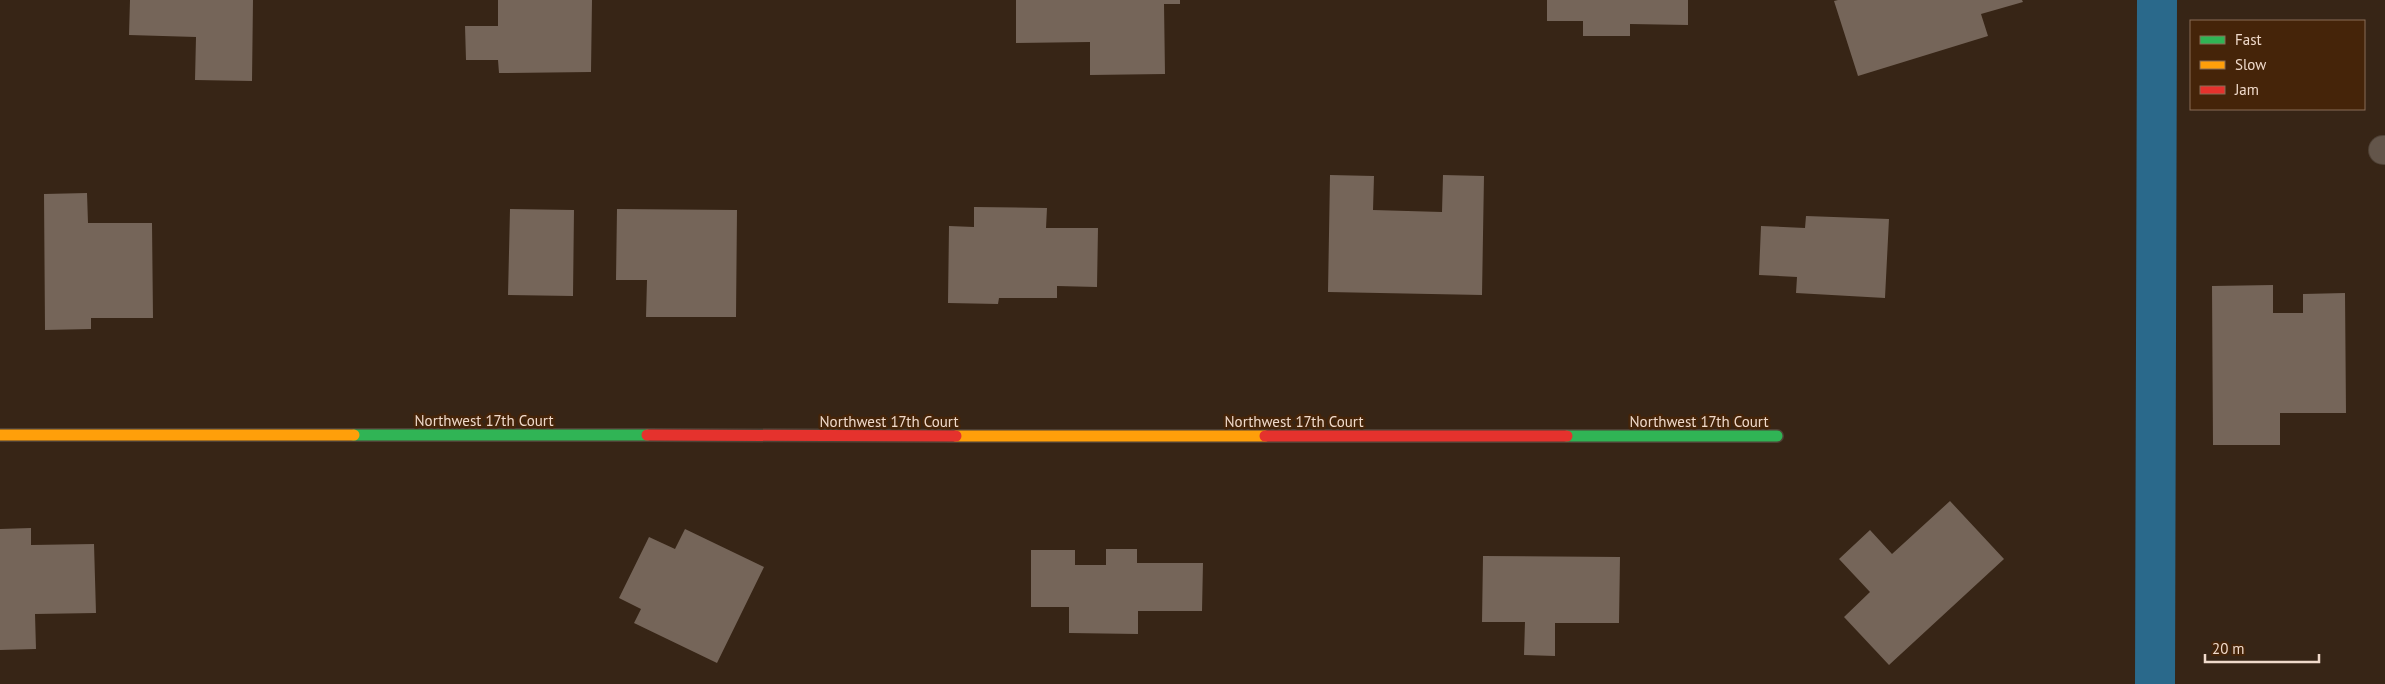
<svg xmlns="http://www.w3.org/2000/svg" width="2385" height="684" viewBox="0 0 2385 684" font-family="'PT Sans',sans-serif">
	<style>
		.lines { fill: none; stroke-linecap: round; stroke-linejoin: round }
		.canal { stroke: #2a698b; stroke-width: 40 }
		.building { fill: #756559 }
		.street-casing { stroke: #4f4135; stroke-width: 30 }
		.fast-casing { stroke: #4f4135; stroke-width: 14 }
		.slow-casing { stroke: #4f4135; stroke-width: 14 }
		.jam-casing { stroke: #4f4135; stroke-width: 14 }
		.street { stroke: #63554a; stroke-width: 28 }
		.fast { stroke: #30b455; stroke-width: 11 }
		.slow { stroke: #ff9f0a; stroke-width: 11 }
		.jam { stroke: #e5322d; stroke-width: 11 }
		.labels { text-anchor: middle; dominant-baseline: central; stroke-width: 5; stroke-linejoin: round; paint-order: stroke }
		.street-label { font-size: 15px; fill: #f0dacb; stroke: #452409 }
	</style>
	<rect width="100%" height="100%" fill="#372516"/>
	<g class="lines">
		<!-- canal -->
		<path class="canal" d="M2155,684L2157,0"/>
	</g>
	<!-- building -->
	<path class="building" d="M130,0H253L252,81L195,80L196,37L129,35Z
		M498,0H592L591,72L499,73L498,60H466L465,26H498Z
		M1016,0H1180V4H1164L1165,74L1090,75V42L1016,43Z
		M1547,0H1688V25L1630,24V36H1583V21H1547Z
		M1838,0H2022L2023,2L1981,14L1988,36L1858,76L1834,1Z
		M1330,175L1374,176L1373,210L1442,212L1443,175L1484,176L1482,295L1328,292Z
		M87,193L88,223H152L153,318H91V329L45,330L44,194Z
		M974,207L1047,208L1046,228H1098L1097,287L1057,286V298H999L998,304L948,303L949,226L974,227Z
		M510,209L574,210L573,296L508,295Z
		M617,209L737,210L736,317H646L647,280H616Z
		M1806,216L1889,219L1885,298L1796,293L1797,277L1759,275L1761,226L1805,228Z
		M2273,285V313H2303V294L2345,293L2346,413H2280V445H2213L2212,286Z
		M1950,501L2004,559L1889,665L1844,617L1870,592L1839,559L1870,530L1892,554Z
		M31,528V545L94,544L96,613L35,614L36,649L0,650V529Z
		M685,529L764,567L717,663L634,623L641,609L619,598L649,537L675,549Z
		M1106,549H1137V563H1203L1202,611H1138V634L1069,633V607H1031V550H1075V565H1106Z
		M1483,556L1620,557L1619,623H1555V656L1524,655L1525,622H1482Z"/>
	<g class="lines">
		<!-- street casing -->
		<g class="street-casing">
			<path id="street" d="M2383,150H2385"/>
		</g>
		<!-- fast casing -->
		<g class="fast-casing">
			<path id="fast" d="M354,435H647
				M1567,436H1777"/>
		</g>
		<!-- slow casing -->
		<g class="slow-casing">
			<path id="slow" d="M0,435H354
				M956,436H1265"/>
		</g>
		<!-- jam casing -->
		<g class="jam-casing">
			<path id="jam" d="M647,435L956,436
				M1265,436H1567"/>
		</g>
		<!-- street -->
		<use href="#street" class="street"/>
		<!-- fast -->
		<use href="#fast" class="fast"/>
		<!-- slow -->
		<use href="#slow" class="slow"/>
		<!-- jam -->
		<use href="#jam" class="jam"/>
	</g>
	<g class="labels">
		<!-- street labels -->
		<g class="street-label">
			<text x="484" y="420">Northwest 17th Court</text>
			<text x="889" y="421">Northwest 17th Court</text>
			<text x="1294" y="421">Northwest 17th Court</text>
			<text x="1699" y="421">Northwest 17th Court</text>
		</g>
	</g>
	<!-- legend -->
	<rect x="2190" y="20" width="175" height="90" fill="#452409" stroke="#896d57"/>
	<rect x="2200" y="36" width="25" height="8" fill="#30b455" stroke="#896d57"/>
	<text x="2235" y="45" font-size="15" fill="#f0dacb">Fast</text>
	<rect x="2200" y="61" width="25" height="8" fill="#ff9f0a" stroke="#896d57"/>
	<text x="2235" y="70" font-size="15" fill="#f0dacb">Slow</text>
	<rect x="2200" y="86" width="25" height="8" fill="#e5322d" stroke="#896d57"/>
	<text x="2235" y="95" font-size="15" fill="#f0dacb">Jam</text>
	<!-- scale -->
	<path d="M2205 654v8h114v-8" fill="none" stroke="#f0dacb" stroke-width="2.5"/>
	<text x="2212" y="654" font-size="15" fill="#f0dacb" stroke="#452409" stroke-width="4" paint-order="stroke">20 m</text>
</svg>
